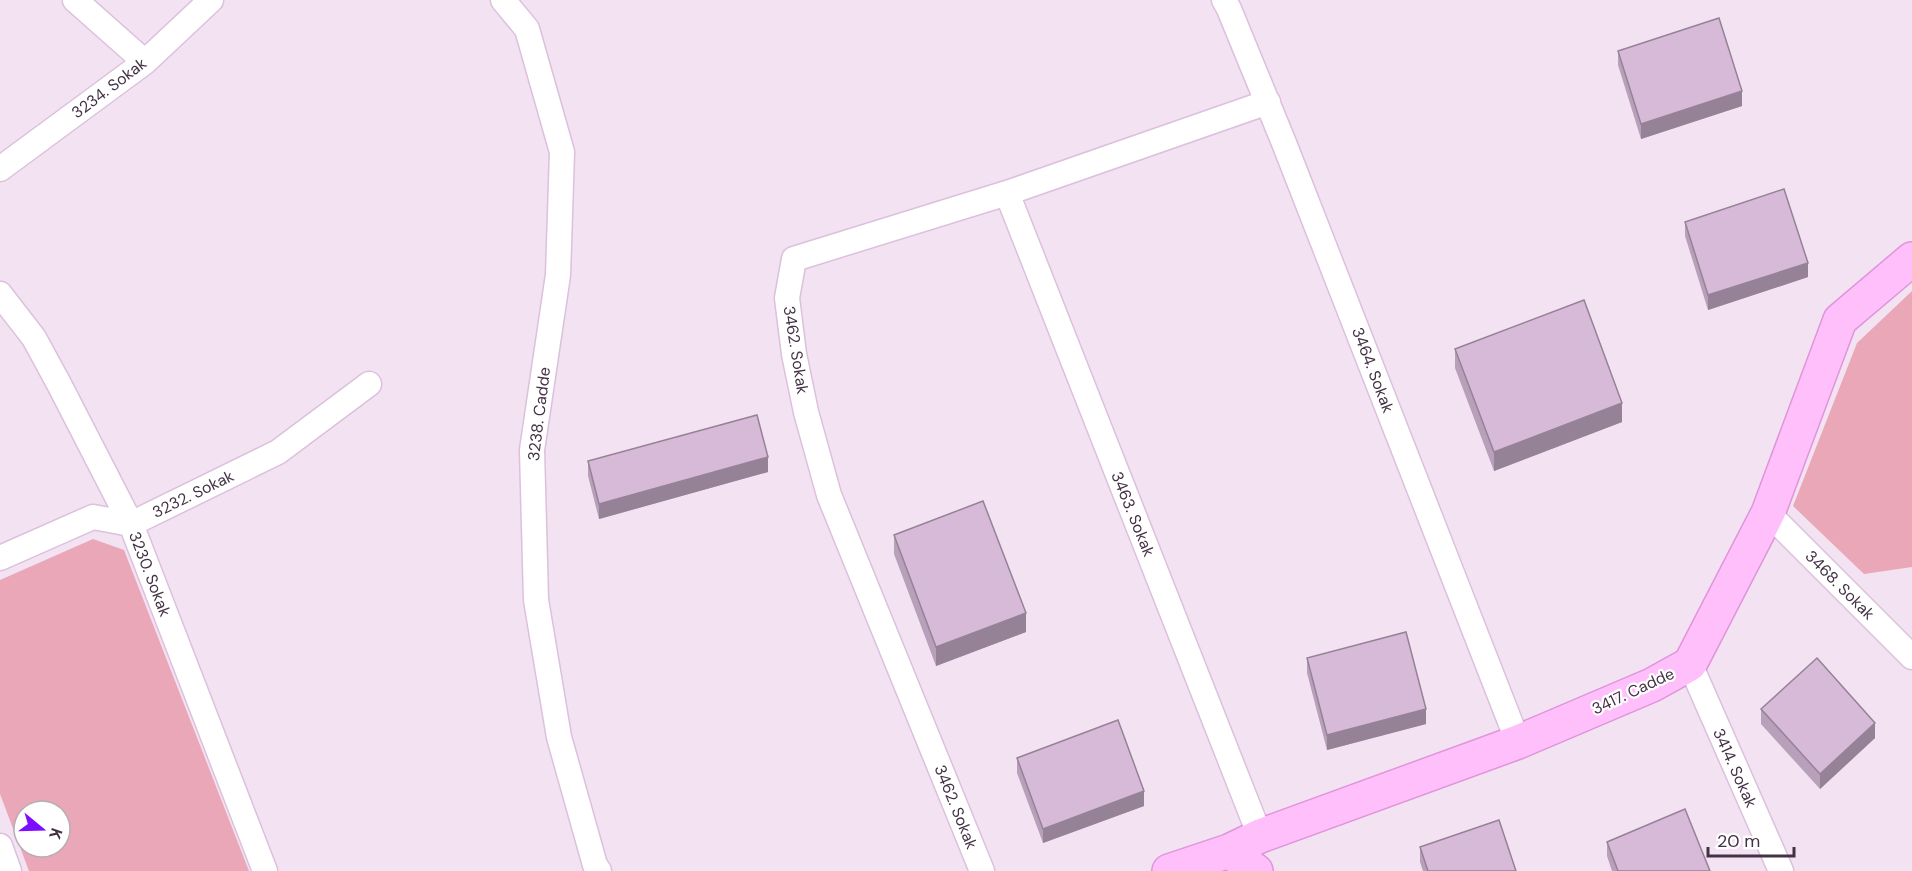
<svg xmlns="http://www.w3.org/2000/svg" width="1912" height="871" viewBox="0 0 1912 871" font-family="'DM Sans',sans-serif">
	<style>
		.green { fill: #eaa7b7; fill-rule: evenodd }
		.lines { fill: none; stroke-linecap: round; stroke-linejoin: round }
		.street-casing { stroke: #dcc1dc; stroke-width: 27 }
		.secondary-casing { stroke: #e094db; stroke-width: 36 }
		.street { stroke: #fff; stroke-width: 24 }
		.secondary { stroke: #ffbffa; stroke-width: 33 }
		.wall { fill: #b8a0ba }
		.shaded-wall { fill: #968297 }
		.building { fill: #d6bad8; stroke: #968297; stroke-width: 1.5 }
		.labels { text-anchor: middle; dominant-baseline: central; stroke-width: 4.5; stroke-linejoin: round; paint-order: stroke }
		.street-label { font-size: 16px; fill: #433244; stroke: #fff }
	</style>
	<rect width="100%" height="100%" fill="#f2e2f2"/>
	<!-- green -->
	<path class="green" d="M1912,291V567L1864,574L1793,506L1857,343Z
		M93,539L124,550L249,871H29L0,794V580ZM24,811H60V847H24Z"/>
	<g class="lines">
		<!-- street casing -->
		<g class="street-casing">
			<path id="street" d="M75,0L145,62
				M503,0L527,29L562,152L558,275L532,450L536,600L559,737L595,865L599,871
				M1224,0L1229,9L1284,143L1518,742
				M0,169L145,62L211,0
				M1007,193L1260,836
				M0,294L34,338L59,384L131,524L265,871
				M1768,513L1912,657
				M0,558L93,517L131,524L278,452L369,384
				M1690,664L1781,871
				M0,846L9,871
				M982,871L829,495L806,412L794,354L787,298L794,259L1007,193L1268,102"/>
		</g>
		<!-- secondary casing -->
		<g class="secondary-casing">
			<path id="secondary" d="M1229,851L1256,871
				M1169,871L1229,851L1260,836L1518,742L1652,685L1690,664L1768,513L1840,320L1912,259"/>
		</g>
		<!-- street -->
		<use href="#street" class="street"/>
		<!-- secondary -->
		<use href="#secondary" class="secondary"/>
	</g>
	<!-- wall -->
	<path class="wall" d="M1618,51L1742,106L1641,139L1618,65Z
		M1685,222L1808,277L1708,310L1685,236Z
		M1455,349L1622,422L1494,471L1455,368Z
		M588,461L768,472L599,519L588,476Z
		M894,535L1026,632L936,666L894,554Z
		M1307,658L1426,724L1327,750L1307,673Z
		M1761,709L1875,738L1820,789L1761,724Z
		M1017,758L1144,806L1043,843L1017,773Z
		M1607,842L1710,871H1612L1607,856Z
		M1420,847L1516,871H1423L1420,862Z"/>
	<!-- shaded-wall -->
	<path class="shaded-wall" d="M1742,91V106L1641,139V124Z
		M1808,263V277L1708,310V295Z
		M1622,403V422L1494,471V452Z
		M768,457V472L599,519V504Z
		M1026,613V632L936,666V647Z
		M1426,709V724L1327,750V735Z
		M1875,723V738L1820,789V774Z
		M1144,791V806L1043,843V829Z"/>
	<!-- building -->
	<path class="building" d="M1719,18L1742,91L1641,124L1618,51Z
		M1784,189L1808,263L1708,295L1685,222Z
		M1584,300L1622,403L1494,452L1455,349Z
		M757,415L768,457L599,504L588,461Z
		M983,501L1026,613L936,647L894,535Z
		M1406,632L1426,709L1327,735L1307,658Z
		M1817,658L1875,723L1820,774L1761,709Z
		M1118,720L1144,791L1043,829L1017,758Z
		M1685,809L1710,871H1618L1607,842Z
		M1499,820L1516,871H1428L1420,847Z"/>
	<g class="labels">
		<!-- street labels -->
		<g class="street-label">
			<text transform="translate(109 88) rotate(-37)">3234. Sokak</text>
			<text transform="translate(796 350) rotate(81)">3462. Sokak</text>
			<text transform="translate(1373 370) rotate(69)">3464. Sokak</text>
			<text transform="translate(539 414) rotate(-83)">3238. Cadde</text>
			<text transform="translate(193 494) rotate(-26)">3232. Sokak</text>
			<text transform="translate(1133 514) rotate(68)">3463. Sokak</text>
			<text transform="translate(150 574) rotate(69)">3230. Sokak</text>
			<text transform="translate(1840 585) rotate(45)">3468. Sokak</text>
			<text transform="translate(1633 691) rotate(-25)">3417. Cadde</text>
			<text transform="translate(1735 768) rotate(66)">3414. Sokak</text>
			<text transform="translate(956 807) rotate(68)">3462. Sokak</text>
		</g>
	</g>
	<!-- north arrow -->
	<g transform="translate(42 829) rotate(109)"><circle r="28" fill="#ffffff" stroke="#b4adb4" stroke-width="1.5"/>
	<path d="M0-4.5L10 22L0 15L-10 22Z" fill="#7e0cff"/>
	<text y="-9" font-size="16" font-weight="bold" text-anchor="middle" fill="#433244">K</text>
	</g>
	<!-- scale -->
	<path d="M1708 847v9h86v-9" fill="none" stroke="#433244" stroke-width="3"/>
	<text x="1717" y="847" font-size="18" fill="#433244" stroke="#ffffff" stroke-width="4.5" paint-order="stroke">20 m</text>
</svg>
